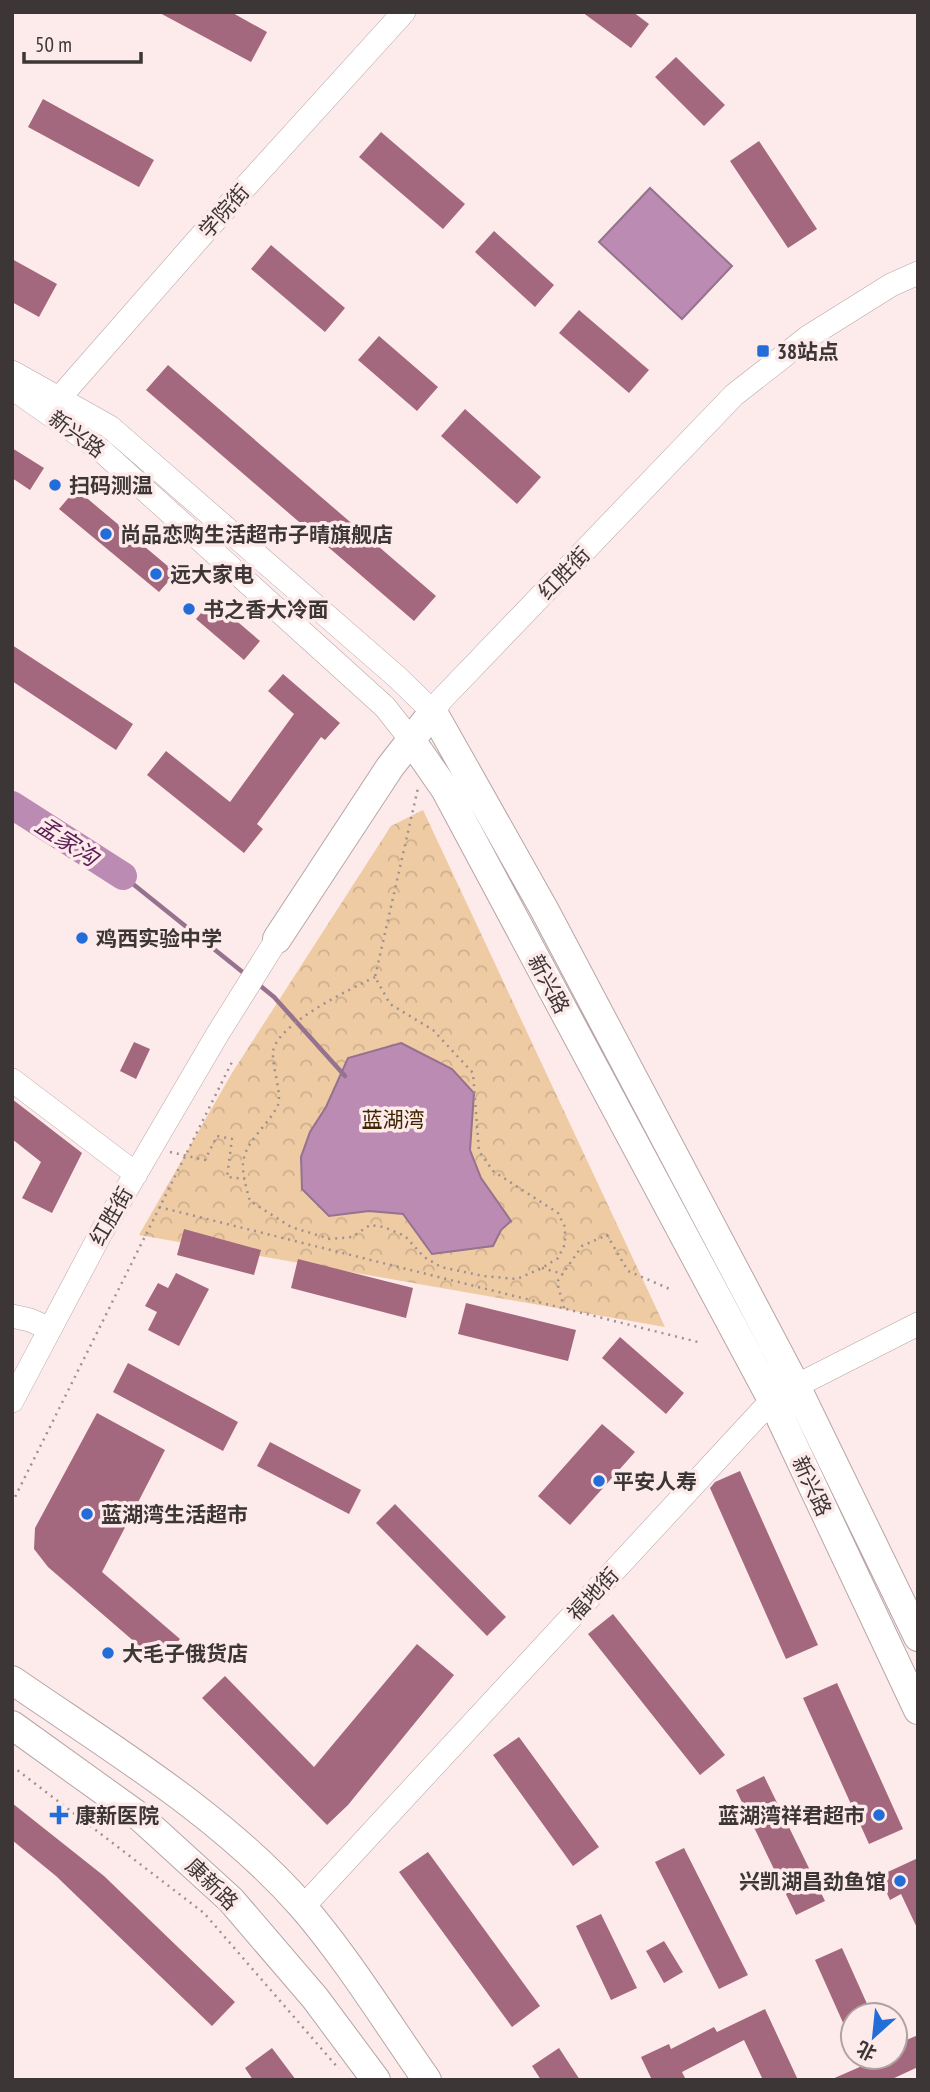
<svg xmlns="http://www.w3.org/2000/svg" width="930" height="2092" viewBox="0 0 930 2092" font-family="'PT Sans Narrow','Noto Sans SC',sans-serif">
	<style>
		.forest { fill: url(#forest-crowns) }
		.water { fill: #bb8bb4; stroke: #95728e; stroke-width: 2 }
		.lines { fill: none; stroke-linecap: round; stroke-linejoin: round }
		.stream { stroke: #95728e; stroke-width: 4.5 }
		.river { stroke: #bb8bb4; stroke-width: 28 }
		.building { fill: #a4687e }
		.minor-casing { stroke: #b8a6a6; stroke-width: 24 }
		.major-casing { stroke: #b8a6a6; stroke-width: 30 }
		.path { stroke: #9e9191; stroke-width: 2.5; stroke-dasharray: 2 5; stroke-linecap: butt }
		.minor { stroke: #fff; stroke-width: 23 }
		.major { stroke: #fff; stroke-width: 28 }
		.poi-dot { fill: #236dd8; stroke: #fdeaea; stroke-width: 2.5 }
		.labels { text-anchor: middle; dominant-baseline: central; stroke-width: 7; stroke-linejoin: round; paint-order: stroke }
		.street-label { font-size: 21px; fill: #3d3636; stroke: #fdeaea }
		.poi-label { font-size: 21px; font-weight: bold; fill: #3d3636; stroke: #fdeaea; text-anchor: start }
		.park-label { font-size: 21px; fill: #412500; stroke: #fdeaea }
		.water-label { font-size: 23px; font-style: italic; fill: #5b2055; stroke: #fdeaea }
	</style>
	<defs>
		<pattern id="forest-crowns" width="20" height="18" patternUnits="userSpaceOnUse" patternTransform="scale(1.75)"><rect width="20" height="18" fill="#efcba4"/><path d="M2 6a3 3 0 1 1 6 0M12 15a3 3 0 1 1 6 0" fill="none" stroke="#ceaf8e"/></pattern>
	</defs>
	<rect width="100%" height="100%" fill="#fdeaea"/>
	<!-- forest -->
	<path class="forest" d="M423,810L665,1327L139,1235L232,1073L391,826Z"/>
	<!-- water -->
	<path class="water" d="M650,188L732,266L682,319L599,242Z
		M401,1043L452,1069L474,1093L470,1150L481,1178L511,1221L501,1230L493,1246L432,1254L403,1214L369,1211L329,1216L302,1189L301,1157L310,1132L326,1107L348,1058Z"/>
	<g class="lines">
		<!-- stream -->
		<path class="stream" d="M123,876L245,974
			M258,984L274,997L345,1076"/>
		<!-- river -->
		<path class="river" d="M12,805L123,876"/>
	</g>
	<!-- building -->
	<path class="building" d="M158,12H231L267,32L251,62Z
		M582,12H633L649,24L631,48Z
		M676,57L725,105L704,126L655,77Z
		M43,99L154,160L139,187L28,127Z
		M381,132L465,204L443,229L359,157Z
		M759,141L817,229L788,248L730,161Z
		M494,231L554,285L535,307L475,252Z
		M271,245L345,308L325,332L251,269Z
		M12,259L57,284L39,317L12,302Z
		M579,310L649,370L629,393L559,333Z
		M379,336L438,387L417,411L358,360Z
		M168,365L436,596L414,621L146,390Z
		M465,409L541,477L517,504L441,436Z
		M12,448L44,468L30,490L12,478Z
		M76,489L176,573L159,592L59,509Z
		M212,600L260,641L244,660L196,619Z
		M12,645L133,724L116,750L12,681Z
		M283,674L340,723L325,740L321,737L257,824L263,829L244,853L147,775L166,751L230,802L294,714L268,691Z
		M134,1042L150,1049L136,1079L120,1071Z
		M12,1099L82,1153L52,1213L22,1198L41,1162L12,1139Z
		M184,1229L261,1250L254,1275L177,1255Z
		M298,1259L413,1288L406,1318L291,1288Z
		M176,1273L209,1289L179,1346L148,1330L157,1312L145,1306L158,1283L168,1288Z
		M466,1303L576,1330L568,1361L458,1334Z
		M620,1337L684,1393L666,1414L602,1358Z
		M128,1363L238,1422L223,1451L113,1392Z
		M97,1413L165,1450L102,1572L180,1639L159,1663L48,1567L34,1549L35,1528Z
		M602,1424L635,1452L570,1525L538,1496Z
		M270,1442L361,1490L349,1514L257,1466Z
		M740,1471L818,1645L786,1659L710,1488L715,1482Z
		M395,1504L506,1617L487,1636L376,1523Z
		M613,1614L725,1755L700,1775L588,1634Z
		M417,1644L454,1675L348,1805L327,1825L202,1698L225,1676L314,1767Z
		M837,1683L903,1829L869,1844L803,1698Z
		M519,1737L599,1847L573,1866L493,1755Z
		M764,1776L825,1901L796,1915L736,1790Z
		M12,1803L104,1876L235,2002L212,2026L56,1876L12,1840Z
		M684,1848L748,1975L719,1989L655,1862Z
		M428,1852L540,2006L512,2027L399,1872Z
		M918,1858V1930L901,1894L890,1900L879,1876Z
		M601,1914L637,1988L611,2000L576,1926Z
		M664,1941L683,1972L664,1983L646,1951Z
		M842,1948L872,2015H853V2045L815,1960Z
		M765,2009L798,2080H763L744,2040L682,2072L686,2080H652L641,2057L669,2044L671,2049L714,2027L717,2032Z
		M918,2035V2067L890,2080H830L862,2066L859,2057H895V2045Z
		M272,2048L296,2080H253L245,2068Z
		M559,2048L580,2080H541L532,2066Z"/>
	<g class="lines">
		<!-- minor casing -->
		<g class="minor-casing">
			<path id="minor" d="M12,372L110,427L397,677L433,712L441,700L734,395L808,337L891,285L918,273
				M12,388L102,451L385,707L411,740
				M47,412L209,227L404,12
				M12,1080L136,1174
				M12,1316L30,1320L50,1329
				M12,1401L101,1233L217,1035L277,939
				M303,1907L772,1400L796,1386L918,1324"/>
		</g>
		<!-- major casing -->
		<g class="major-casing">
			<path id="major" d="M411,740L445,789L772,1400L918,1710
				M277,939L390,767L433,712L544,909L796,1386L918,1637
				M12,1680C112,1749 221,1814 302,1906C347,1958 387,2023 427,2080
				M12,1725L140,1817L231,1900L315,1998L376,2080"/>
		</g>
		<!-- path -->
		<path class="path" d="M375,977C351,989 276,1024 273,1052C272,1067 282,1093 278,1105C268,1127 241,1143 243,1169C244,1180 247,1191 250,1201L291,1227L330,1239L352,1237L370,1225L384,1227L405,1236L424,1257L441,1267L483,1276L517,1279L542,1268L558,1258L565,1244V1227L558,1213L493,1171L479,1151L473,1073L433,1030L390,1004L375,977L418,788
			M170,1152L205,1160L217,1136L232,1139L227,1177L245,1179
			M159,1207L698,1342
			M542,1268L563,1274
			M564,1308L557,1282L582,1246L607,1235L628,1271L672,1290
			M12,1503L233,1060
			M12,1766L204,1913L339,2069"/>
		<!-- minor -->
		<use href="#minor" class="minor"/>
		<!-- major -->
		<use href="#major" class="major"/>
	</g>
	<!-- markers -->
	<g class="poi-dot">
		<rect x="756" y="344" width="14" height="14" rx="3.5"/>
		<circle cx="55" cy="485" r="7"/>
		<circle cx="106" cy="534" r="7"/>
		<circle cx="156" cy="574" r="7"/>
		<circle cx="189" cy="609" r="7"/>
		<circle cx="82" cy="938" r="7"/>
		<circle cx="599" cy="1481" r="7"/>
		<circle cx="87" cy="1514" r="7"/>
		<circle cx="108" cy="1653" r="7"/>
		<path d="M55.5 1804.5h7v7h7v7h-7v7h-7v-7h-7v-7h7z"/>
		<circle cx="879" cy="1815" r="7"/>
		<circle cx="900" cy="1881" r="7"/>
	</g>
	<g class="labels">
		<!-- street labels -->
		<g class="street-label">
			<text transform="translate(224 211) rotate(-48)">学院街</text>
			<text transform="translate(77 434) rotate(36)">新兴路</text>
			<text transform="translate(564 573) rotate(-46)">红胜街</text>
			<text transform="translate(549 984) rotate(62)">新兴路</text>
			<text transform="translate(111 1216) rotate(-60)">红胜街</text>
			<text transform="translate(812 1486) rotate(65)">新兴路</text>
			<text transform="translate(593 1594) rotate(-47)">福地街</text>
			<text transform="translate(212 1884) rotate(44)">康新路</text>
		</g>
		<!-- poi labels -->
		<g class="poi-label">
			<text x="777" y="351">38站点</text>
			<text x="69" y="485">扫码测温</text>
			<text x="120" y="534">尚品恋购生活超市子晴旗舰店</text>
			<text x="170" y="574">远大家电</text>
			<text x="203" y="609">书之香大冷面</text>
			<text x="96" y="938">鸡西实验中学</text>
			<text x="613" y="1481">平安人寿</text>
			<text x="101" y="1514">蓝湖湾生活超市</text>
			<text x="122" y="1653">大毛子俄货店</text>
			<text x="75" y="1815">康新医院</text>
			<text x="865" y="1815" text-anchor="end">蓝湖湾祥君超市</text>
			<text x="886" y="1881" text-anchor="end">兴凯湖昌劲鱼馆</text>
		</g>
		<!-- park labels -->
		<g class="park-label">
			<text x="393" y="1119">蓝湖湾</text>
		</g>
		<!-- water labels -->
		<g class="water-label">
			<text transform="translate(67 841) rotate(33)">孟家沟</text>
		</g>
	</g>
	<!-- border -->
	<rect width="930" height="2092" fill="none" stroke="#3d3636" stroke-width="28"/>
	<!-- north arrow -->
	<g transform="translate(874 2036) rotate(207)"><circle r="33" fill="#fdeaea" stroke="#b0a2a2" stroke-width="2"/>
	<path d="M0-5L12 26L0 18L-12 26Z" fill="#236dd8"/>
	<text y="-10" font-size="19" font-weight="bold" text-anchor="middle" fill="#3d3636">北</text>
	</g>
	<!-- scale -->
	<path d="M24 52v10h117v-10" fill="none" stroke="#3d3636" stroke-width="3.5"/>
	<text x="35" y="52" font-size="21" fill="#3d3636" stroke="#fdeaea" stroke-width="5" paint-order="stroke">50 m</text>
</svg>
